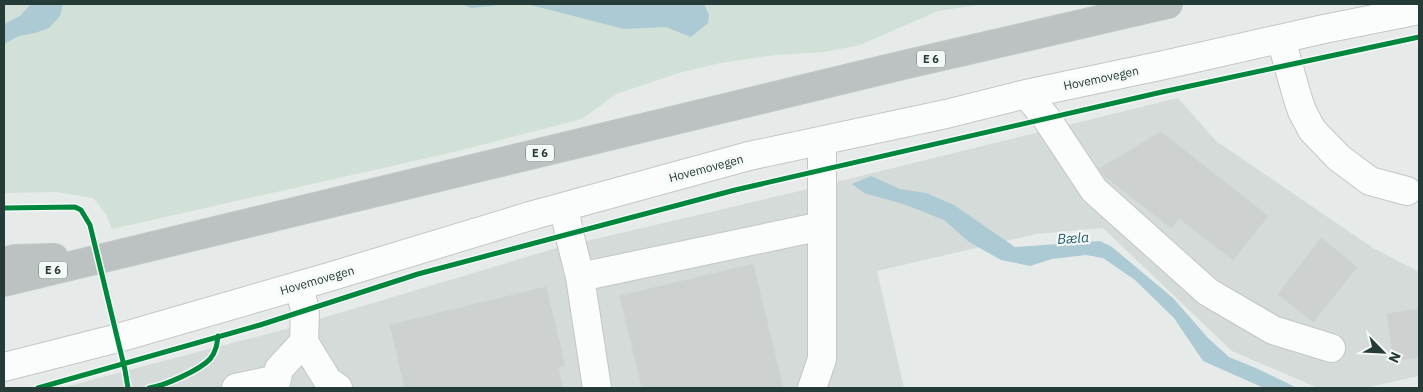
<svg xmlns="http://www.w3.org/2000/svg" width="1423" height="392" viewBox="0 0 1423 392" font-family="'IBM Plex Sans',sans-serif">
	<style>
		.built { fill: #d4dbd8 }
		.green { fill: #d1e1d7 }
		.water { fill: #accad3 }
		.building { fill: #cdd1d0; stroke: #cfd3d1 }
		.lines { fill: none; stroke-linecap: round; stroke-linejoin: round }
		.minor-casing { stroke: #c3c7c5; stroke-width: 30 }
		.highway-casing { stroke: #c2c9c8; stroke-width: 30 }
		.minor { stroke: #fbfcfc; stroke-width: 28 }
		.highway { stroke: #bcc2c1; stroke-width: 28 }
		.cycleway-casing { stroke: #f4f9f7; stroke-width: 8 }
		.cycleway { stroke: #00873e; stroke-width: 5 }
		.labels { text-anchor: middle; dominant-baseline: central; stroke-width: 4.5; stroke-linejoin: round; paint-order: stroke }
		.shield { fill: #f4f9f7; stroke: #637471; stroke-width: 1 }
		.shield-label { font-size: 11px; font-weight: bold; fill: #253b38 }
		.street-label { font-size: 12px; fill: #253b38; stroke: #f4f9f7 }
		.water-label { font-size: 14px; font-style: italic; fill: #265d71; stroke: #f4f9f7 }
	</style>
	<rect width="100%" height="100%" fill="#e6eae8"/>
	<!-- built -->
	<path class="built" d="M1178,98L1216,141L1373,248L1419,272V376L1364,388H1318L1232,351L1103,228L1036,234L877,271L904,388H61L286,329L553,249L804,190Z"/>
	<!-- green -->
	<path class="green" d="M4,4H986L938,11L860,45L824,52L775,55L720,63L679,73L616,94L582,119L450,153L112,229L106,214L93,198L57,192L4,193Z"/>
	<!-- water -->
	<path class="water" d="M31,4H63L60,16L49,28L35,33L19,36L4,44V24L20,16Z
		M462,4H510L471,8Z
		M527,4H704L709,15L708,23L691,37L666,27L624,29Z
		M871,176L900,189L926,193L954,205L1015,247L1100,241L1112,247L1173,298L1208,338L1229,357L1258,369L1297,388H1264L1203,361L1174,318L1135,280L1103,258L1086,255L1052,259L1030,266L1001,260L969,242L944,220L906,205L864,193L852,184Z"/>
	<!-- building -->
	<path class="building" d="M1161,132L1268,216L1233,260L1179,218L1171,228L1102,174L1099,169Z
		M1321,238L1357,267L1313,322L1278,294Z
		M753,264L783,388H642L620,296Z
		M546,287L565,366L558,367L563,388H405L390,325Z
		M1419,309V357L1394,361L1387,314Z"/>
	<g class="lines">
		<!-- minor casing -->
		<g class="minor-casing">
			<path id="minor" d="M1281,39L1297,96L1302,111L1312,130L1339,158L1370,181L1407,191
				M1026,94L1047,119L1094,190L1208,292L1273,330L1331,348
				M564,207L569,233L580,277L597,388
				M580,277L822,226
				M304,342L328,381L338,388
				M4,367L118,338L329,277L530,216L749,156L946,114L1026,94L1164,65L1324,29L1419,10
				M236,388L277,379
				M275,388L279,369L304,342L305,310L299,286
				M812,388L822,359V141"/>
		</g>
		<!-- highway casing -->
		<g class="highway-casing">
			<path id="highway" d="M4,262L15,259L54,258
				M4,282L899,66L1168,4"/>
		</g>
		<!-- minor -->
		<use href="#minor" class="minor"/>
		<!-- highway -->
		<use href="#highway" class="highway"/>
		<!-- cycleway casing -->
		<g class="cycleway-casing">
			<path id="cycleway" d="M4,208L75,207L81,210L90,225L125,370L128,388
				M38,388L260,325L418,274L735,190L1162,92L1419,37
				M149,388C164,386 200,370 210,359C216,352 217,344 218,336"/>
		</g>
		<!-- cycleway -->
		<use href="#cycleway" class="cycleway"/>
	</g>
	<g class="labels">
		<!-- shield labels -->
		<g class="shield">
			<rect x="917" y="50.5" width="28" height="17" rx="4"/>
			<rect x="526" y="144.5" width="28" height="17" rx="4"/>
			<rect x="39" y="261.5" width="28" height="17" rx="4"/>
		</g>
		<g class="shield-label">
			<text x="931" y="59">E 6</text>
			<text x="540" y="153">E 6</text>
			<text x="53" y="270">E 6</text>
		</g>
		<!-- street labels -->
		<g class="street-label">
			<text transform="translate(1101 78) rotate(-12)">Hovemovegen</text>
			<text transform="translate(706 168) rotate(-15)">Hovemovegen</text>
			<text transform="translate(317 280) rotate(-16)">Hovemovegen</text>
		</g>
		<!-- water labels -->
		<g class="water-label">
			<text transform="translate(1073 238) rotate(-4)">Bæla</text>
		</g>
	</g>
	<!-- border -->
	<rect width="1423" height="392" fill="none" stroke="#253b38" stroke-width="10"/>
	<!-- north arrow -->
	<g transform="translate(1383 352) rotate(114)" stroke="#f4f9f7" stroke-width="4" paint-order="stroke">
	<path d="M0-4L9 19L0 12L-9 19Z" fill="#253b38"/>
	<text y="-8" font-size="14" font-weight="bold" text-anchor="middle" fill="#253b38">N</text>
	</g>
</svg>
